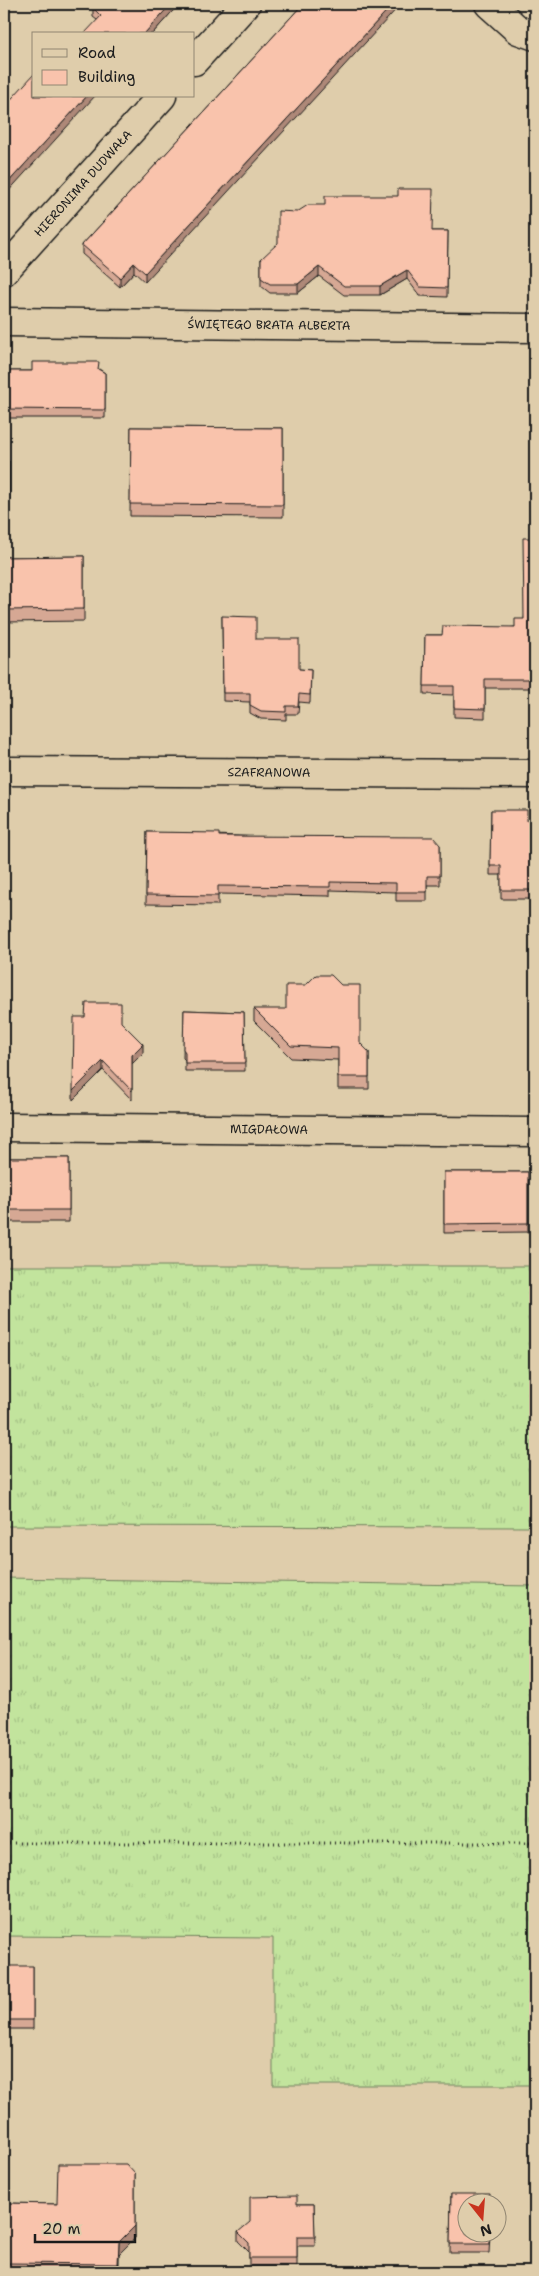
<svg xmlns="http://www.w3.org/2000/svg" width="539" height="2276" viewBox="0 0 539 2276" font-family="'Shantell Sans',sans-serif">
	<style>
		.grass { fill: url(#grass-tufts); stroke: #6f805c }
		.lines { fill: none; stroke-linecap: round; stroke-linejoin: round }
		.minor-casing { stroke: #1c1c1c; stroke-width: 31 }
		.path { stroke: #1c1c1c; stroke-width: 3; stroke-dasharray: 1 4; stroke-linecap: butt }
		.minor { stroke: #dfcdab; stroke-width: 28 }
		.wall { fill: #d6a894; stroke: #1c1c1c }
		.shaded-wall { fill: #ae8878; stroke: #1c1c1c }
		.building { fill: #f9c3ac; stroke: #1c1c1c }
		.labels { text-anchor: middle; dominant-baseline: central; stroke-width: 4.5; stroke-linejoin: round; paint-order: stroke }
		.street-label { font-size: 12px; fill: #1c1c1c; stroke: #dfcdab }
	</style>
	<defs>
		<pattern id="grass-tufts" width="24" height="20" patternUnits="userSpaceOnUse" patternTransform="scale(1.25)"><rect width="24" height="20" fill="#c2e49d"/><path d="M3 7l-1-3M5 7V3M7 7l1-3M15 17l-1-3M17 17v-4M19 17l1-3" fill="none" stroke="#a6c387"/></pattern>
	</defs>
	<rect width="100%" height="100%" fill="#dfcdab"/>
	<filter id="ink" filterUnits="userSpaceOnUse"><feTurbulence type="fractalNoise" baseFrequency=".02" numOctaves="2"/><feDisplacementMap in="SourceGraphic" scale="10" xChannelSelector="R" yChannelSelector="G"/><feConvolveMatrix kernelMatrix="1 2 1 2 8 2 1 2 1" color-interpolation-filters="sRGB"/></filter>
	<g filter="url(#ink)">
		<!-- grass -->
		<path class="grass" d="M4,1266H535V1527L4,1526Z
			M4,1578L535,1586V2085H273V1938L4,1936Z"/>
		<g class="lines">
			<!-- minor casing -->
			<g class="minor-casing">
				<g id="minor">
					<path d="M489,4L518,30L535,36"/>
					<path d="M194,61L246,4"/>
					<path id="s1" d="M4,271L162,96"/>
					<path id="s2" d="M4,322L535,328"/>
					<path id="s3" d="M4,771L535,774"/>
					<path id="s4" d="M4,1127L535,1132"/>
				</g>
			</g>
			<!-- path -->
			<path class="path" d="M4,1843H535"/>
			<!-- minor -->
			<use href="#minor" class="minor"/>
		</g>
		<!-- wall -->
		<path class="wall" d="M96,4H179L152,34L97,20L93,17V8Z
			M303,4L145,282L134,272L120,287L82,254V245Z
			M433,231H448L447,297L420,296L407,279L380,295H344L319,276L298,293H270L261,286V259Z
			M99,369L105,373V418H4V371H32Z
			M131,427L283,428V517L130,516Z
			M4,461H9V514H4Z
			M535,538V688H485V718L454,717V695L424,694L425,635H442L515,627L524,619Z
			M84,556V621L4,622V557Z
			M222,616L299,669L311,670L310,703L299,702L298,714H286V720L261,719L250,713V702L223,701Z
			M491,810L527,821H535V899H501V875H490Z
			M147,832L440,845V885H427V901H396V892L330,890V896L218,894V905L146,904Z
			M254,1009L360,1043L369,1052V1089H338V1060L291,1058L254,1021Z
			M184,1010L244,1012L245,1071H185V1060L183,1058Z
			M4,1017L6,1063V1072H4Z
			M121,1022L143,1053L132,1064V1100L103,1070L73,1100Z
			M4,1158H69V1222H4Z
			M444,1172H528V1232L444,1233Z
			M33,1966V2029H4V1995H6Z
			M135,2174V2238L119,2254V2272H4V2203L57,2204Z
			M451,2194L490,2234L489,2253H450Z
			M297,2204H314L315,2246H297V2266H249V2252L238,2241V2232Z"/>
		<!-- shaded-wall -->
		<path class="shaded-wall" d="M171,4H179L152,34H144Z
			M393,4H401L145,282V273Z
			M87,96H95L4,196V187Z
			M134,263V272L120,287V278Z
			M319,267V276L298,293V284Z
			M407,270V279L380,295V286Z
			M143,1044V1053L132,1064V1055Z
			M103,1061V1070L73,1100V1091Z
			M135,2226V2238L119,2254L118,2272L119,2242Z"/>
		<!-- building -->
		<path class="building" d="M96,4H171L144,34H84L101,16L93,8Z
			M303,4H393L145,273L134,263L120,278L82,245Z
			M34,74V96H87L4,187V107Z
			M398,189H433L432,231H448L447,288L420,287L407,270L380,286H344L319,267L298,284H270L261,278V259L278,243V211L297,212L308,205H325V196H398Z
			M32,362H99L98,369L105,373V410L4,409V371H32Z
			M131,427L283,428V505L130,504Z
			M4,461H9V505H4Z
			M523,538H535V679H485V709L454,708V686H424L425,635H442L443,626L515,627V619H524Z
			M84,556V609L4,610V557Z
			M222,616L256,617V639H299V669L311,670L310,695L299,694L298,706H286V712L261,711L250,705V693H223Z
			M491,810H527V821H535V890H501V866H490Z
			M147,832L219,833V836L433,837L440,845V876H427V892H396V883L330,882V887L218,886V896L146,895Z
			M316,975H331L341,985H360V1043L369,1052V1077H338V1048L291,1046L254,1009H286V985H306Z
			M86,1003H121V1022L143,1044L132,1055V1091L103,1061L73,1091L74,1017H85Z
			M184,1010L244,1012L245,1063H185V1052L183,1049Z
			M4,1017H6V1063H4Z
			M4,1158H69V1210H4Z
			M444,1172H528V1223L444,1224Z
			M6,1966H33V2020H4V1995H6Z
			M58,2164H126L135,2174V2226L119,2242L118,2264L4,2263V2203L57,2204Z
			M451,2194H490V2204H466V2234H489V2244H450Z
			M297,2196V2204H314L315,2237H297V2258H249V2243L238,2232L250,2222V2197Z"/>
	</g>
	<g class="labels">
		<!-- street labels -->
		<g class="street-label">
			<text stroke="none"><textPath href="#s1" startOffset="118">HIERONIMA DUDWAŁA</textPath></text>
			<text stroke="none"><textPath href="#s2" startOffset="265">ŚWIĘTEGO BRATA ALBERTA</textPath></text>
			<text stroke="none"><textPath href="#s3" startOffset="265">SZAFRANOWA</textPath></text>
			<text stroke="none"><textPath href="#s4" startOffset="265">MIGDAŁOWA</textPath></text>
		</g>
	</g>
	<!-- margin -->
	<rect width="539" height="2276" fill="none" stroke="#dfcdab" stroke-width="20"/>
	<rect x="10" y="10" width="519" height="2256" fill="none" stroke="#1c1c1c" stroke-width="2" filter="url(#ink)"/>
	<!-- legend -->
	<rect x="32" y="32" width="162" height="65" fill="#dfcdab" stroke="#918672"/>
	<rect x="42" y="49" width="25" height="8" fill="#dfcdab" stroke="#918672"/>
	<text x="78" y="58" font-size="15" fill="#1c1c1c">Road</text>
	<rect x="42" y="70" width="25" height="15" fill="#f9c3ac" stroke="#918672"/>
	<text x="78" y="82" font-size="15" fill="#1c1c1c">Building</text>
	<!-- north arrow -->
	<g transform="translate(482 2218) rotate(163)"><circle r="24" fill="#dfcdab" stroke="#918672"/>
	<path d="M0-4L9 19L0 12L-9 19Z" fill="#c8321e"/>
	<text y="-8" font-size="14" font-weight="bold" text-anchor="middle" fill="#1c1c1c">N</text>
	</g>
	<!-- scale -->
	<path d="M35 2234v8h100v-8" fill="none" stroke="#1c1c1c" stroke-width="2.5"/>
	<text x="42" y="2234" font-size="15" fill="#1c1c1c" stroke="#dfcdab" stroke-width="4" paint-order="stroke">20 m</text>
</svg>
